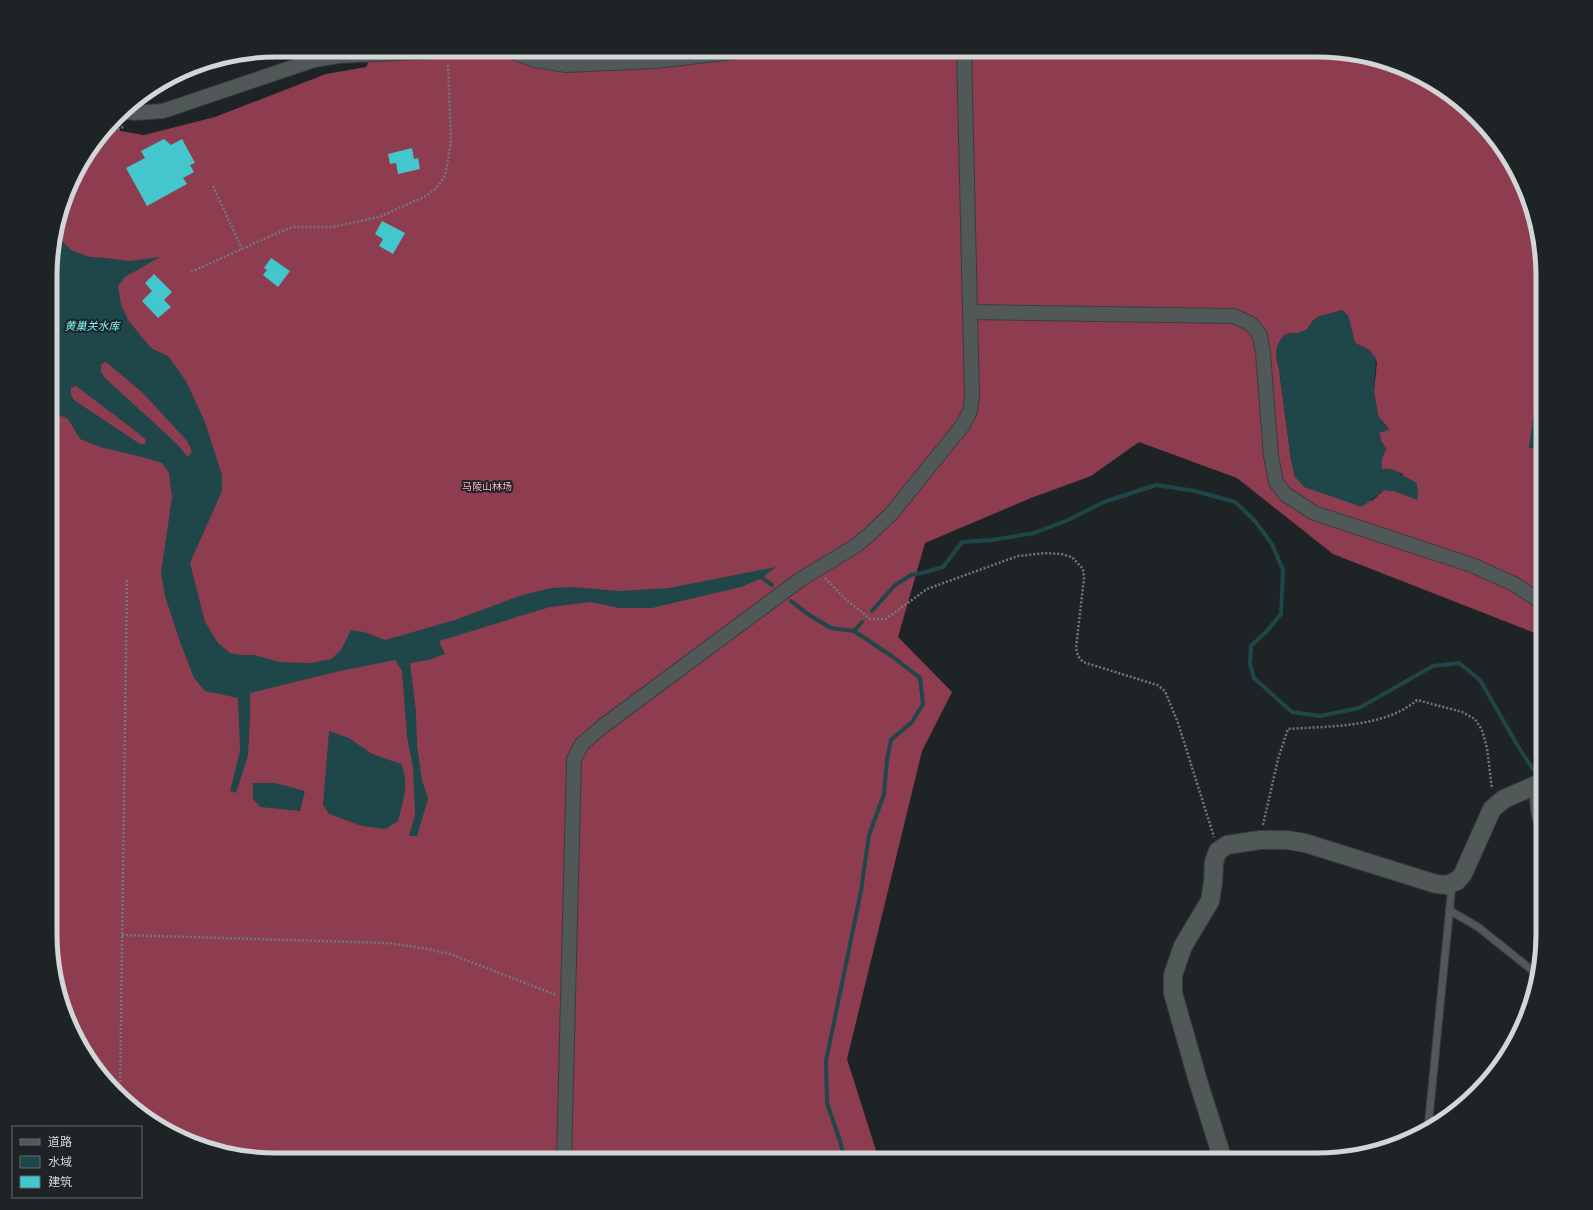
<svg xmlns="http://www.w3.org/2000/svg" width="1593" height="1210" viewBox="0 0 1593 1210" font-family="Overpass,'Noto Sans SC',sans-serif">
	<style>
		.forest { fill: #8e3d50; fill-rule: evenodd }
		.water { fill: #1f4749; fill-rule: evenodd }
		.lines { fill: none; stroke-linecap: round; stroke-linejoin: round }
		.stream { stroke: #1f4749; stroke-width: 4 }
		.building { fill: #44c7cc }
		.service-casing { stroke: #383e3e; stroke-width: 9 }
		.minor-casing { stroke: #383e3e; stroke-width: 16 }
		.tertiary-casing { stroke: #383e3e; stroke-width: 20 }
		.path { stroke: #727777; stroke-width: 2.5; stroke-dasharray: 2 2; stroke-linecap: butt }
		.service { stroke: #515858; stroke-width: 7 }
		.minor { stroke: #515858; stroke-width: 14 }
		.tertiary { stroke: #515858; stroke-width: 18 }
		.labels { text-anchor: middle; dominant-baseline: central; stroke-width: 4; stroke-linejoin: round; paint-order: stroke }
		.park-label { font-size: 10px; fill: #fbb3c0; stroke: #1e2425 }
		.water-label { font-size: 11px; font-style: italic; fill: #75f4fa; stroke: #1e2425 }
		.rim { fill: none; stroke: #d2d6d6; stroke-width: 5 }
	</style>
	<rect width="100%" height="100%" fill="#1e2425"/>
	<!-- forest -->
	<path class="forest" d="M376,50H1331L1403,67L1466,106L1520,176L1535,218L1543,276V634L1540,635L1333,554L1237,478L1139,442L1091,476L1031,498L925,543L898,637L952,692L922,751L847,1059L879,1160H262L190,1143L127,1104L73,1034L51,949L52,246L80,163L109,129L144,135L215,117L326,74L366,67ZM1342,310L1348,316L1355,343L1369,350L1377,362L1374,391L1378,416L1389,429L1379,432L1381,441L1386,449L1382,458V469L1393,470L1403,474L1402,494L1394,491L1384,490L1372,501L1295,477L1291,460L1279,369C1275,355 1275,344 1286,334L1299,333L1308,329C1315,312 1328,316 1342,310Z"/>
	<!-- water -->
	<path class="water" d="M56,235L71,250L90,257L106,258L130,261L160,257L125,277L118,286L121,304L128,320L151,348L168,356L186,381L205,422L222,475V491L190,563L205,622L218,643L230,653L241,655H255L279,662L311,663L331,659L341,650L351,630L364,632L385,640L455,620L522,595L551,588L572,587L620,591L669,588L776,567L762,578L741,587L652,608H619L591,602L550,607L439,641L445,654L429,660L410,663L416,712L417,745L422,780L428,799L417,836H409L415,815L413,767L407,737L402,671L395,660L340,671L250,693V720L248,756L236,793L230,791L240,751L238,698L205,691L194,678L180,642L165,596L161,573L172,497L169,473L162,463L142,457L100,447L80,439L68,419L52,412V345L56,347L59,344L58,338L52,331V246ZM106,362L143,393L187,441L192,451L188,457L176,443L105,378L101,372V364ZM76,386L138,433L146,440L145,444H140L74,400L71,395V388Z
		M1342,310L1348,316L1355,343L1369,350L1376,358L1374,391L1378,416L1389,430L1379,433L1381,441L1386,449L1382,458V469L1393,470L1417,483L1418,494L1417,500L1394,491L1384,490L1362,507L1304,487L1295,477L1291,460L1279,369C1275,355 1274,345 1286,334L1299,333L1308,329C1315,312 1328,316 1342,310Z
		M1543,404V448H1529L1534,412Z
		M329,731L349,738L372,754L401,764C410,784 403,801 398,821L386,829L362,826L329,814L323,805Z
		M253,783H275L305,791L300,811L260,807L253,799Z"/>
	<g class="lines">
		<!-- stream -->
		<path class="stream" d="M762,578L772,585
			M791,601L809,615L831,628L854,631L862,622
			M872,611L894,586L911,575L926,572L943,567L962,542L992,540L1034,533L1068,520L1104,502L1156,485L1195,491L1235,502L1255,521L1272,544L1283,570L1281,614L1267,631L1251,646L1250,664L1254,678L1292,712L1320,716L1359,708L1433,666L1459,663L1480,680L1519,748L1535,772
			M845,1160L840,1141L827,1103L826,1061L861,891L869,835L884,794L887,759L891,740L912,722L923,704L920,678L893,657L854,631"/>
	</g>
	<!-- building -->
	<path class="building" d="M164,139L171,145L182,139L195,163L190,165L194,172L183,178L187,184L147,206L126,168L145,158L141,151Z
		M412,148L414,159L418,158L420,169L398,174L396,163L390,164L388,154Z
		M382,221L405,233L393,254L379,246L383,239L375,234Z
		M271,258L290,271L278,287L263,275L267,270L264,268Z
		M154,274L172,292L164,300L171,307L158,318L142,301L152,291L145,283Z"/>
	<g class="lines">
		<!-- service casing -->
		<g class="service-casing">
			<path id="service" d="M1533,788C1534,799 1533,824 1543,829
				M1449,910L1478,927L1537,974
				M1428,1128L1452,885"/>
		</g>
		<!-- minor casing -->
		<g class="minor-casing">
			<path id="minor" d="M123,111L135,113L163,111L314,60L338,56L453,50
				M970,312L1234,316L1251,324L1260,335L1263,353L1271,456L1276,482L1285,494L1314,513L1472,565L1514,584L1543,603
				M564,1160L574,759L582,744L603,726L801,579L854,547L870,534L891,514L963,425L970,411L972,397L964,50"/>
		</g>
		<!-- tertiary casing -->
		<g class="tertiary-casing">
			<path id="tertiary" d="M514,50L535,58L566,63L655,59L732,50
				M1223,1160L1198,1081L1173,993V975L1183,946L1210,901L1213,883L1214,862L1218,851L1227,845L1260,840H1287L1305,843L1436,884L1446,885L1457,881L1463,874L1492,809L1504,799L1543,782"/>
		</g>
		<!-- path -->
		<path class="path" d="M100,139L125,126
			M213,186L242,249
			M191,272L275,234L293,227H332L379,217L426,196L436,189L445,176L451,142L448,63
			M825,578L844,598L870,619H886L927,589L1018,556L1045,553L1061,554L1072,557L1083,569L1084,578L1076,648L1078,656L1083,662L1157,685L1165,691L1178,723L1214,837
			M1263,825L1278,759L1288,729C1328,726 1385,728 1417,700L1462,712L1475,719L1482,730L1487,748L1492,789
			M122,935L388,943L428,949L453,955L556,995
			M120,1094L127,578"/>
		<!-- service -->
		<use href="#service" class="service"/>
		<!-- minor -->
		<use href="#minor" class="minor"/>
		<!-- tertiary -->
		<use href="#tertiary" class="tertiary"/>
	</g>
	<g class="labels">
		<!-- park labels -->
		<g class="park-label">
			<text x="487" y="487">马陵山林场</text>
		</g>
		<!-- water labels -->
		<g class="water-label">
			<text x="92" y="327">黄巢关水库</text>
		</g>
	</g>
	<!-- crop -->
	<path d="M0 0H1593V1210H0ZM276 57H1317A219 219 0 0 1 1536 276V934A219 219 0 0 1 1317 1153H276A219 219 0 0 1 57 934V276A219 219 0 0 1 276 57Z" fill="#1e2425" fill-rule="evenodd"/>
	<path class="rim" d="M276 57H1317A219 219 0 0 1 1536 276V934A219 219 0 0 1 1317 1153H276A219 219 0 0 1 57 934V276A219 219 0 0 1 276 57Z"/>
	<!-- legend -->
	<rect x="12" y="1126" width="130" height="72" fill="#1e2425" stroke="#666b6c"/>
	<rect x="20" y="1139" width="20" height="6" fill="#515858" stroke="#666b6c"/>
	<text x="48" y="1146" font-size="12" fill="#d2d6d6">道路</text>
	<rect x="20" y="1156" width="20" height="12" fill="#1f4749" stroke="#666b6c"/>
	<text x="48" y="1166" font-size="12" fill="#d2d6d6">水域</text>
	<rect x="20" y="1176" width="20" height="12" fill="#44c7cc" stroke="#666b6c"/>
	<text x="48" y="1186" font-size="12" fill="#d2d6d6">建筑</text>
</svg>
